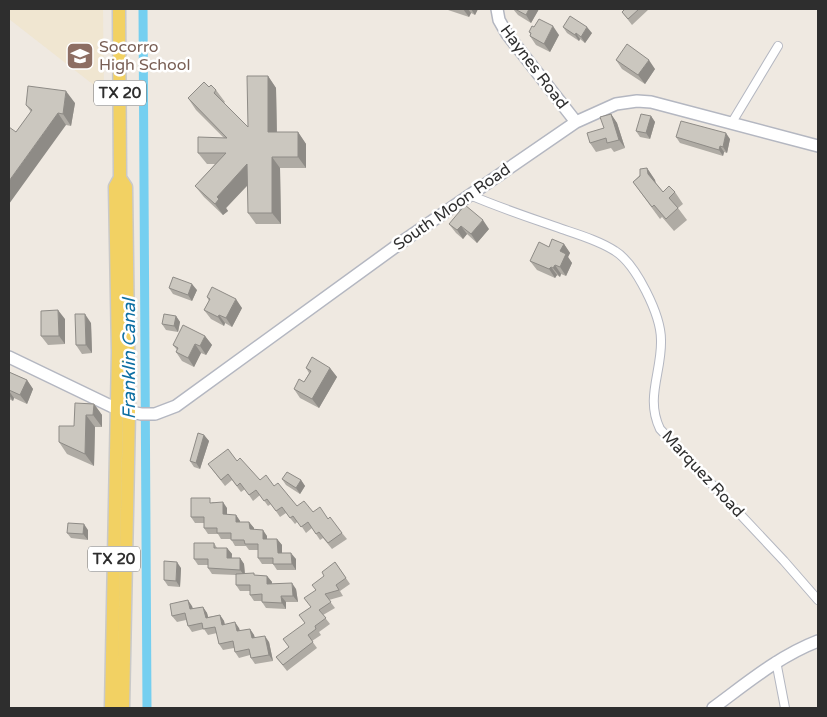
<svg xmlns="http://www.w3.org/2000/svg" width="827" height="717" viewBox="0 0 827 717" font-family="'Varela Round',sans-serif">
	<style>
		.education { fill: #f0e6d1 }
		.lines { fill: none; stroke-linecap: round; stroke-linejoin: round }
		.canal { stroke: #75cff0; stroke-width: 9 }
		.street-casing { stroke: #b4b7c1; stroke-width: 10 }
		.secondary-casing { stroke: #b4b7c1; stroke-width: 14 }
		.primary-casing { stroke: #c9c9c9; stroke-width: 15 }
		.street { stroke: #fff; stroke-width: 8 }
		.secondary { stroke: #fff; stroke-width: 11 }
		.primary { stroke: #f2d163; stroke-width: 12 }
		.wall { fill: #afaba4 }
		.shaded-wall { fill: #8e8b86 }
		.building { fill: #cbc7bf; stroke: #8e8b86 }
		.labels { text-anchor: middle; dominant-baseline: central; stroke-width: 5; stroke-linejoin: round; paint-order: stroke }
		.shield { fill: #fff; stroke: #6d6d6d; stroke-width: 1 }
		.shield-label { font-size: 15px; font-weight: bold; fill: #2e2e2e }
		.education-label { font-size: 16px; fill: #785e54; stroke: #fff; text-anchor: start }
		.street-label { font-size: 16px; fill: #2e2e2e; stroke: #fff }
		.water-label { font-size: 18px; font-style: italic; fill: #0d6fa3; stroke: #fff }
	</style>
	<rect width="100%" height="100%" fill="#efe9e1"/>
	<!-- education -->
	<path class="education" d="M9,9H103L104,93L9,19Z"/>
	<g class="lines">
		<!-- canal -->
		<path class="canal" d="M143,9L147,708"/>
		<!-- street casing -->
		<g class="street-casing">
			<path id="street" d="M731,124L778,46
				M470,195C500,208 531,218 562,229C580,235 600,241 615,251C636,264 661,315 661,340C662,372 645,398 660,429L784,561L818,600
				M776,661L785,708"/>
		</g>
		<!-- secondary casing -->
		<g class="secondary-casing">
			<path id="secondary" d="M497,9L499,20L507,34L576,122
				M9,357L117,409L141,414H155L176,406L406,239L576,122L616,104L637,101L651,102L818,146
				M713,708C747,683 779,656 818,641"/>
		</g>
		<!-- primary casing -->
		<g class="primary-casing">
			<path id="primary" d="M120,178L126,187L129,412L123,708
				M111,708L118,352L115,187L120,178L119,9"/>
		</g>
		<!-- street -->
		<use href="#street" class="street"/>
		<!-- secondary -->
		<use href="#secondary" class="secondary"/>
		<!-- primary -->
		<use href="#primary" class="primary"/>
	</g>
	<!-- wall -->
	<path class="wall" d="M447,9H478L475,15L471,13L469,17L448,10Z
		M513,9H539L531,23L518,15Z
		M625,9H649L632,25L622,12Z
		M563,27L592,33L585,43L580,39L579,41L567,33Z
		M529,32L559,35L550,52L536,45L530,36L531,34Z
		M616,60L655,69L645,84L622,69Z
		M268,76L276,88L277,132H298L306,144V168H280L281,224H256L248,213V185L226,208L228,211L223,215L204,197L195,186L215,164H207L198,153L224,138L196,110L188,98L209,87L216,90L225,102L224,103L248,127Z
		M75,103L71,126L66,125L16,132L31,112L26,105Z
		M611,114L617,123L625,148L614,152L611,148L596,152L590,143L604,128Z
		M651,116L655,122L650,139L640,137L636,131Z
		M676,137L730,139L727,153L724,152L723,156L680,143Z
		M647,168L655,180L656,183L663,192H675L683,204L678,208L687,220L674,231L662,217L660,219L633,182Z
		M449,224L489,229L477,243L467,234L463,239L456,233Z
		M564,244L570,253L568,257L572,263L566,276L561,274L560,277L557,275L555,278L537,270L530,261L549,247Z
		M169,288L197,290L192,301L173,294Z
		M207,297L242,308L232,327L225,323L224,326L211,319L204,310L209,301Z
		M176,316L180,322L178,332L166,330L162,324Z
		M65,319V344L48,345L41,336Z
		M91,323L92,353L82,354L76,345Z
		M205,336L212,345L206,355L201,353L194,367L182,361L176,352L177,350L173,345Z
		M306,368H330L337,377L319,408L300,398L294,389L304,382L309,373Z
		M9,372L27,380L33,389L27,404L14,398L13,401L9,399Z
		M94,404L102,415V427H95L94,466L67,454L59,442Z
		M204,435L209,441L200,469L194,467L190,461Z
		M237,461L260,480L274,486L297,506L328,519L342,533L347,539L332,549L323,538L320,540L312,528L306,533L298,521L295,524L286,513L280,517L271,504L268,506L260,495L253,501L245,489L241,492L232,480L225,486L208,464Z
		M282,479L301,480L305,486L300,494L286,485Z
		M213,502L227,508V515H236L240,521V522H249L254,528V530L267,536V539H277L282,545V553L296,559V570H277L273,564H262L258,558V550H249L246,546H235L231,539H221L218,534H208L204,528V523H195L191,517Z
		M88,530V540L71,538L67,533Z
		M214,543L217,548H227L232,554V558H240L244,564L245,574L255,575L267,576L272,582V584L296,589L298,602H286V609L266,608L262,602V601H254L250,595V591H240L236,585V575L212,574L208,568V565H198L194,559Z
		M335,562L350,584L340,591L343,596L329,600L335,608L323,615L330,624L319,632L321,635L312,641L317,648L287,671L276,657L289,647L305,623L311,607L316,590Z
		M181,568L180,587L168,586L164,580Z
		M192,606L193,609L203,607L207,613L208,617L220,615L224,621L225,625L239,628L240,631L250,629L254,635L255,638L269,642L273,661L255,664L251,658L250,655L239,658L235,652L234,648L223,650L219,644L217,633L208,635L204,629L192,632L188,626L186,620L177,622L172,616Z"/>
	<!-- shaded-wall -->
	<path class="shaded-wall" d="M463,9H468L471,13L469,17Z
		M471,9H478L475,15Z
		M529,9H539L531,23L526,15Z
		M553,26L559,35L550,52L544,44Z
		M587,27L592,33L585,43L581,37Z
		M576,33L580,39L579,41L575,35Z
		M649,60L655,69L645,84L638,75Z
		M268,76L276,88L277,144L268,132Z
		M66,91L75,103L71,126L63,114Z
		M58,113L66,125L9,204V181Z
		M611,114L617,123L625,148L619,140Z
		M651,116L655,122L650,139L646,133Z
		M298,132L306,144V168L298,157Z
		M726,133L730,139L727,153L723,147Z
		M720,146L724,152L723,156L719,150Z
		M272,157L280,168L281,224L272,213Z
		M247,164L256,176L226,208L228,211L223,215L215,204L217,197Z
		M647,168L655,180L656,186L648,174Z
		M483,220L489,229L477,243L471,234Z
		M461,226L467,234L463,239L457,230Z
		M564,244L570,253L568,257L572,263L566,276L560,267V251Z
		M555,265L561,274L560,277L553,268Z
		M551,267L557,275L555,278L549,269Z
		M192,284L197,290L192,301L188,295Z
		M236,299L242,308L232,327L226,318Z
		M58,310L65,319V344L59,336Z
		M85,314L91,323L92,353L86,345Z
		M219,315L225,323L224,326L218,317Z
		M176,316L180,322L178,332L174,326Z
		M205,336L212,345L206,355L200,346Z
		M195,344L201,353L194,367L188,358Z
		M330,368L337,377L319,408L312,399Z
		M27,380L33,389L27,404L20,395Z
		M9,391L14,398L13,401L9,395Z
		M94,404L102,415V427L93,415Z
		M86,415L95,427L94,466L85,454Z
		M204,435L209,441L200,469L196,463Z
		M301,480L305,486L300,494L296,488Z
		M223,502L227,508V520L223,514Z
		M236,515L240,521V528L236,522Z
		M249,522L254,528V535L250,529Z
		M84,524L88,530V540L83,534Z
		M263,530L267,536V544L263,539Z
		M277,539L282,545V559L278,553Z
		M227,548L232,554L231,564L227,558Z
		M291,553L296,559V570L292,564Z
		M240,558L244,564L245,576L240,570Z
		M177,562L181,568L180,587L176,581Z
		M267,576L272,582L271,590L267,584Z
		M292,583L296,589L298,602L293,596Z
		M281,596L286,602V609L282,603Z
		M188,600L192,606L194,615L190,609Z
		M203,607L207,613L210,624L206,618Z
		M220,615L224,621L226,631L222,625Z
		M235,622L239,628L241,637L237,631Z
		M250,629L254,635L256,644L252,638Z
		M265,636L269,642L273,661L269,655Z"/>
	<!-- building -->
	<path class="building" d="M515,9H529L526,15Z
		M625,9H639L628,19L622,12Z
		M570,16L587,27L581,37L576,33L575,35L563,27Z
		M539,19L553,26L544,44L530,36L531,33L529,32L532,26L534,27Z
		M627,44L649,60L638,75L616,60Z
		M247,76H268V132H298V157H272V213H248L247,164L217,197L219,199L215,204L195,186L226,153H198V137L227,138L188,98L204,82L209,87L211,85L216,90L214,93L248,127Z
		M28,86L66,91L63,114L58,113L9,181V127L16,132L32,110L26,105Z
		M611,114L619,140L607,143L606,138L590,143L587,133L604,128L600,117Z
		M641,114L651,116L646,133L636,131Z
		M681,121L726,133L723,147L720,146L719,150L676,137Z
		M647,168L648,174L663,192L669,186L675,192L669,198L678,208L666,219L654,205L652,207L633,182L640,176V169Z
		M465,205L483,220L471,234L461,226L457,230L449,224Z
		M552,239L564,244L560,251L566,254L560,267L555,265L553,268L551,267L549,269L530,261L539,242L549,247Z
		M173,277L192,284L188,295L169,288Z
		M212,287L236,299L226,318L219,315L218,317L204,310L210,299L207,297Z
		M58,310L59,336H41V311Z
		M75,314H85L86,345H76Z
		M164,314L176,316L174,326L162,324Z
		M183,325L205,336L200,346L195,344L188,358L176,352L178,348L173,345Z
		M312,357L330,368L312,399L294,389L299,379L304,382L311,371L306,368Z
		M9,372L27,380L20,395L9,390Z
		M75,403L94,404L93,415H86L85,454L59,442V426H74Z
		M198,433L204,435L196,463L190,461Z
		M228,449L237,461L240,458L260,480L266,475L274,486L278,483L297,506L304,501L313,512L320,507L328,519L330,517L342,533L328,543L319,532L316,534L308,522L301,527L293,516L290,518L282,507L276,511L267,499L264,501L256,490L249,495L240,483L237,486L228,474L221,480L208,464Z
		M287,472L301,480L296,488L282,479Z
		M191,498H210V503L223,502V514L236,515V522H249L250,529L263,530V539H277L278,553H291L292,564H273V558H258V544H245L244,540H231V533H217V528H204V517H191Z
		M68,523L84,524L83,534L67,533Z
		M194,543H214V548H227V558H240V570L208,568V559H194Z
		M164,561L177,562L176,581L164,580Z
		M335,562L346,578L336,585L339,590L325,594L331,602L319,610L326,618L315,626L316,629L308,635L313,642L283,665L276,657L289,647L283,639L305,623L299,615L311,607L304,598L316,590L312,585L324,576L322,572Z
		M254,573V575L267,576V584L292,583L293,596H281L282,603L262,602V594L250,595V585H236V574Z
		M188,600L190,609L203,607L206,618L220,615L222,625L235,622L237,631L250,629L252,638L265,636L269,655L251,658L249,649L235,652L233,641L219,644L215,627L203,629L202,623L188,626L185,613L172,616L170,604Z"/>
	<!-- icons -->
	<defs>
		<g id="school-square" transform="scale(1.4375)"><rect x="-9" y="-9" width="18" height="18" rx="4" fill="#8d6e63" stroke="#fff"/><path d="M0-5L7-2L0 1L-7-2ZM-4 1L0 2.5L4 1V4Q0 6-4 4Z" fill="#fff"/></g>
	</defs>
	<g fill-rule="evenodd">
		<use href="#school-square" x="80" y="56"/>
	</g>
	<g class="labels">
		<!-- shield labels -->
		<g class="shield">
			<rect x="94" y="80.5" width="52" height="25" rx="4"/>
			<rect x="88" y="546.5" width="52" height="25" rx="4"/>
		</g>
		<g class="shield-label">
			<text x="120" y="93">TX 20</text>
			<text x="114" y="559">TX 20</text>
		</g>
		<!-- education labels -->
		<g class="education-label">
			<text x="99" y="47">Socorro<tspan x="99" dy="18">High School</tspan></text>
		</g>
		<!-- street labels -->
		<g class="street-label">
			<text transform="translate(534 67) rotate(53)">Haynes Road</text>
			<text transform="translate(452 207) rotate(-35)">South Moon Road</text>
			<text transform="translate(703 474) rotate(47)">Marquez Road</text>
		</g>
		<!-- water labels -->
		<g class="water-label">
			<text transform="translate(129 359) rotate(-90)">Franklin Canal</text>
		</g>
	</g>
	<!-- border -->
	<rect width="827" height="717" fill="none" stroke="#2e2e2e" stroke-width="20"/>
</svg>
